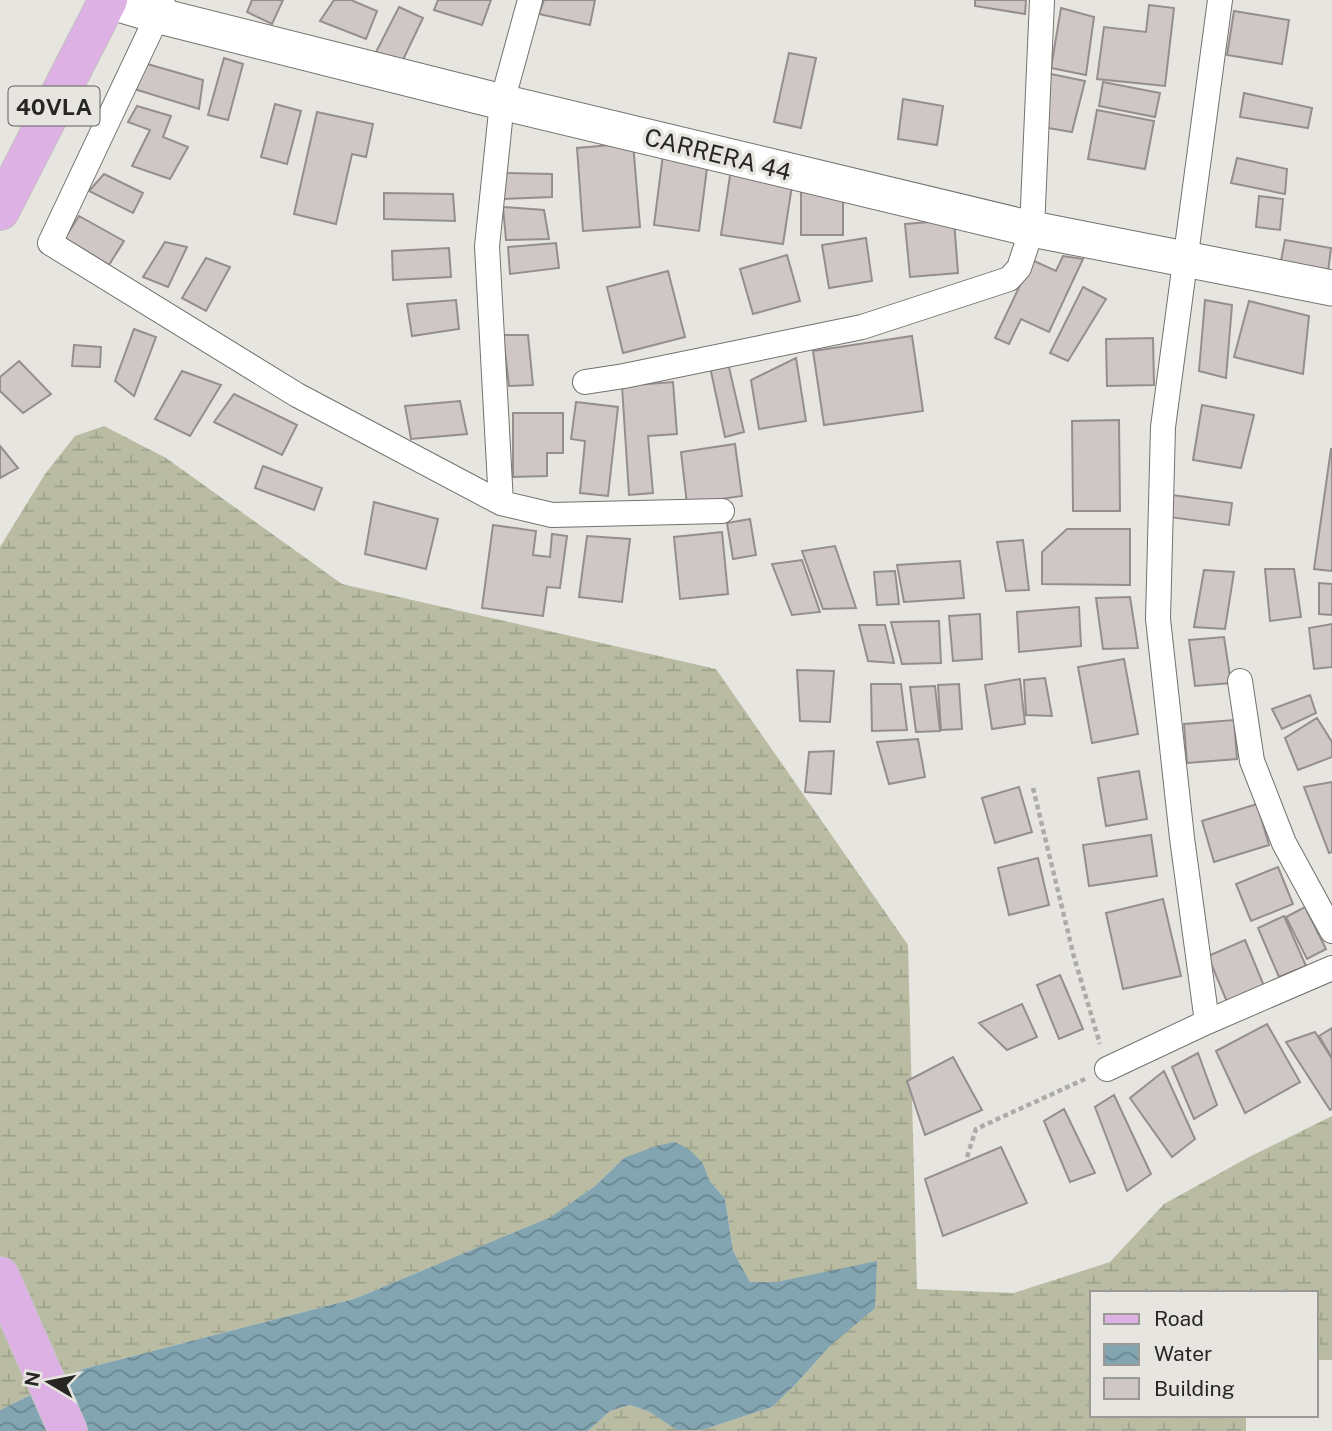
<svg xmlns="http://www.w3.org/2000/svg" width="1332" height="1431" viewBox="0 0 1332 1431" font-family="'Public Sans',sans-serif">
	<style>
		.wetland { fill: url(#wetland-marsh) }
		.water { fill: url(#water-waves) }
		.building { fill: #cec7c6; stroke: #958e8e; stroke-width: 2 }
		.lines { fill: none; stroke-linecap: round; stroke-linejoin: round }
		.street-casing { stroke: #74726e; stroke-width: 26 }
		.secondary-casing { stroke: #74726e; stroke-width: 37 }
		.primary-casing { stroke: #c3c2c2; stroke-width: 40 }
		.path { stroke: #acaba6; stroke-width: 4.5; stroke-dasharray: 5 3.5; stroke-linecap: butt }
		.street { stroke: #fff; stroke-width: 24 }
		.secondary { stroke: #fff; stroke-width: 35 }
		.primary { stroke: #ddb1e3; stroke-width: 38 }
		.labels { text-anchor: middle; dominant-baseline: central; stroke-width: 7; stroke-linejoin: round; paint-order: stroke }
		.shield { fill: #e7e5e0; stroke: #615f5c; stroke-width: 2 }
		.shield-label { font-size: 23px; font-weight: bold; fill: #272624 }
		.street-label { font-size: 24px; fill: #272624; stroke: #e7e5e0 }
	</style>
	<defs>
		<pattern id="wetland-marsh" width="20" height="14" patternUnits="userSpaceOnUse" patternTransform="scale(1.75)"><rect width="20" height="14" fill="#b9bca2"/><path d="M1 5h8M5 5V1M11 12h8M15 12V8" fill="none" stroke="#9fa18b"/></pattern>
		<pattern id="water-waves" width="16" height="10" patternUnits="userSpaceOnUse" patternTransform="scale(1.75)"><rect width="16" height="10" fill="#82a5b1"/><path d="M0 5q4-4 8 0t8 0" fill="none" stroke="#6a8690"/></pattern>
	</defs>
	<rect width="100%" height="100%" fill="#e7e5e0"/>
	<!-- wetland -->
	<path class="wetland" d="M104,426L166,458L342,584L716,669L908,945L917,1289L1014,1293L1110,1262L1164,1204L1249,1157L1332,1116V1360H1316V1293H1092V1415H1246V1431H588L610,1411L630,1405L648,1411L678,1430H702L772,1407L795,1385L830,1346L777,1282H750L733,1251L725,1199L709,1180L703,1163L624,1158L595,1186L552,1217L354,1299L83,1369L0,1410V547L45,474L75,436Z"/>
	<!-- water -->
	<path class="water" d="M675,1142L690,1150L703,1163L709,1180L725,1199L733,1251L750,1282H777L877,1261L875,1308L830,1346L795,1385L772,1407L702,1430H677L648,1411L630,1405L610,1411L588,1431H0V1410L83,1369L354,1299L551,1217L595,1186L624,1158L656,1146Z"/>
	<!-- building -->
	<path class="building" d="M252,0H283L272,24L247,12Z
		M334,0H351L377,11L366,39L320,21Z
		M438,0H491L482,25L434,10Z
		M544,0H595L590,25L539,14Z
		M975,0H1026L1025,14L975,6Z
		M1149,5L1174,8L1165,86L1097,79L1104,27L1146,32Z
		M399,7L423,18L401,64L376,52Z
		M1061,8L1094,17L1086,75L1051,68Z
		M1234,11L1289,20L1282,64L1227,55Z
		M789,53L816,58L801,128L774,122Z
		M224,58L243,64L228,120L208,115Z
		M137,61L203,80L199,109L131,88Z
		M1051,74L1085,81L1072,132L1042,127Z
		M1103,82L1160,93L1155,117L1099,106Z
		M1244,93L1312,108L1308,128L1240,117Z
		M903,99L943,106L937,145L898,139Z
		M275,104L301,111L287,164L261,157Z
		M137,106L171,116L163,137L188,147L170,179L132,166L150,130L128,122Z
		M1097,110L1154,121L1145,169L1088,159Z
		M317,112L373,124L366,157L352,154L336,224L294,214Z
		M633,143L640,227L583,231L577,148Z
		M663,154L708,160L699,231L654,225Z
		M1237,158L1287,169L1285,194L1231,183Z
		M731,169L793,179L783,244L721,235Z
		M503,173L552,174V197L504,199Z
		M104,174L143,193L133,213L89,191Z
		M801,192H843V235H801Z
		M384,193L453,194L455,221L384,219Z
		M1259,196L1283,199L1280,230L1256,227Z
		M503,207L544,210L549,239L506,240Z
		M79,216L124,241L109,265L65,238Z
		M954,220L958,273L910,277L905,224Z
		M866,238L872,281L829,288L822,245Z
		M1285,240L1331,248L1327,280L1279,271Z
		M165,242L187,247L168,287L143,277Z
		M556,243L559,268L510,274L508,247Z
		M449,248L451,277L393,280L392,251Z
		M787,255L800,301L753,314L740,269Z
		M1063,256L1083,259L1049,332L1021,319L1009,344L995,338L1032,260L1056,271Z
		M206,258L230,267L206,311L182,298Z
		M668,271L685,337L623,353L607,287Z
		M1083,287L1106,299L1068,361L1050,353Z
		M456,300L459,329L412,336L407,304Z
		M1205,300L1232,305L1226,378L1199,371Z
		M1249,301L1309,316L1303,374L1234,357Z
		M134,329L156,337L134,396L115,381Z
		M503,335H528L533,385L509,386Z
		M912,336L923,411L824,425L813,351Z
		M1153,338L1154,385L1107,386L1106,339Z
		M74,345L101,347L100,367L72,366Z
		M796,358L806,421L759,429L751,380Z
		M19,361L51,394L23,413L0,391V377Z
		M728,363L744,432L725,437L710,367Z
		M182,371L221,385L190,436L155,419Z
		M673,382L677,434L648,436L653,493L629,495L622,386Z
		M234,394L297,425L282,455L214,422Z
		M460,401L467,434L411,439L405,406Z
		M576,402L618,407L608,496L580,493L585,441L571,439Z
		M1202,405L1254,415L1241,468L1193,460Z
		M513,413H563V453H547V476L513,477Z
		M1119,420L1120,511H1073L1072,421Z
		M735,444L742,496L687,504L681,452Z
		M0,446L18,468L0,478Z
		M1331,449H1332V571L1314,569Z
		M263,466L322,488L314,510L255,488Z
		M1172,495L1232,503L1229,525L1169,517Z
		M374,502L438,519L426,569L365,554Z
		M750,519L756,555L733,559L727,523Z
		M493,525L536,531L533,555L550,557L552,534L567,536L560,588L547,587L543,616L482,608Z
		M1067,529H1130V585L1042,584V552Z
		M722,532L728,594L680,599L674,537Z
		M587,536L630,539L622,602L579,597Z
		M1023,540L1029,590L1006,591L997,542Z
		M835,546L856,608L823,609L802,551Z
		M802,560L820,612L792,615L772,564Z
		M960,561L964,598L904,602L897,565Z
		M1265,569H1294L1301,617L1270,621Z
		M1204,570L1234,572L1225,629L1194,627Z
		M895,571L899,604L877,605L874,572Z
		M1319,583L1332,584V615L1319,614Z
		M1130,597L1138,648L1103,649L1096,598Z
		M1079,607L1081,646L1019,652L1017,612Z
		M980,614L982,659L953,661L949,616Z
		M939,621L941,663L902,664L891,622Z
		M1332,624V667L1314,669L1309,628Z
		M859,625H885L894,663L868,661Z
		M1224,637L1231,683L1195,686L1189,640Z
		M1124,659L1138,734L1092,743L1078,667Z
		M797,670L834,671L830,722L800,721Z
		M1045,678L1052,716L1026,715L1024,680Z
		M1020,679L1025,724L992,729L985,685Z
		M871,684H901L907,730L872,731Z
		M959,684L962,729L941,730L938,685Z
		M935,686L940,731L916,732L910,687Z
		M1310,695L1316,713L1282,729L1272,709Z
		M1317,718L1332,742V757L1298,770L1285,738Z
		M1234,720L1237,759L1187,763L1184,724Z
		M918,739L925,777L889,784L877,742Z
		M834,751L831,794L805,792L809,752Z
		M1139,771L1147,819L1106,826L1098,778Z
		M1332,782V852L1329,853L1304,787Z
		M1019,787L1032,832L995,843L982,798Z
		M1257,804L1269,845L1214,862L1202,821Z
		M1151,835L1157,876L1089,886L1083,845Z
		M1038,858L1049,905L1009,915L998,868Z
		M1278,867L1293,904L1251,921L1236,884Z
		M1163,899L1181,976L1123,989L1106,913Z
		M1305,907L1326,949L1307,959L1286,917Z
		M1284,916L1306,966L1279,977L1258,928Z
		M1245,940L1264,986L1227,1002L1208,956Z
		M1060,975L1083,1029L1059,1039L1037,985Z
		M1022,1004L1037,1037L1007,1050L979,1023Z
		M1267,1024L1300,1082L1245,1113L1216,1051Z
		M1332,1028V1058L1319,1036Z
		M1315,1032L1332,1059V1109L1330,1110L1286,1042Z
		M1198,1053L1217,1105L1194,1119L1172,1067Z
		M953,1057L982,1110L925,1135L907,1081Z
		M1164,1071L1195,1139L1172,1157L1130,1098Z
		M1114,1095L1151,1174L1127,1191L1095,1107Z
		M1064,1109L1095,1173L1070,1182L1044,1121Z
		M1001,1147L1027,1203L943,1236L925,1179Z"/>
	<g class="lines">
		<!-- street casing -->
		<g class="street-casing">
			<path id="street" d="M163,4L50,243L297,395L501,503L552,515L722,511
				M585,382L624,376L862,327L1009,279L1019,268L1032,229L1042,0
				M501,503L487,246L502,102L530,0
				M1240,681L1252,761L1284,843L1332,931
				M1207,1022L1182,838L1158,619L1163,427L1220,0
				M1107,1069L1207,1022L1332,968"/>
		</g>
		<!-- secondary casing -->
		<g class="secondary-casing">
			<path id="secondary" d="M108,1L156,15L502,102L1032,229L1332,288"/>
		</g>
		<!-- primary casing -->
		<g class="primary-casing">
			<path id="primary" d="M0,211L108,0
				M0,1276L68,1431"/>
		</g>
		<!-- path -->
		<path class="path" d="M1033,788L1074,957L1100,1044
			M967,1157L976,1129L1085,1079"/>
		<!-- street -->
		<use href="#street" class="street"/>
		<!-- secondary -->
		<use href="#secondary" class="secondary"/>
		<!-- primary -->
		<use href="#primary" class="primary"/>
	</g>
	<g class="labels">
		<!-- shield labels -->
		<rect class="shield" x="8.5" y="86.5" width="91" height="39" rx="5"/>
		<g class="shield-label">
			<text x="54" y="106">40VLA</text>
		</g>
		<!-- street labels -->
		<g class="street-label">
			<text transform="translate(718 154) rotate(14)">CARRERA 44</text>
		</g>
	</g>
	<!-- legend -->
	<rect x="1090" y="1291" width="228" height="126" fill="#e7e5e0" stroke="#9a9995" stroke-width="2"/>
	<rect x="1104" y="1314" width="35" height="10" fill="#ddb1e3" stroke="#9a9995" stroke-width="2"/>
	<text x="1154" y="1326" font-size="21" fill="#272624">Road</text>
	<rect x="1104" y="1344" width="35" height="21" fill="url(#water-waves)" stroke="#9a9995" stroke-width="2"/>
	<text x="1154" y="1361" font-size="21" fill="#272624">Water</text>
	<rect x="1104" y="1378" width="35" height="21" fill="#cec7c6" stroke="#9a9995" stroke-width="2"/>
	<text x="1154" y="1396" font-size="21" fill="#272624">Building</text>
	<!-- north arrow -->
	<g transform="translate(49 1382) rotate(280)" stroke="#e7e5e0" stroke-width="5" paint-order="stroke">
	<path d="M0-5L12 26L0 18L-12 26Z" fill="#272624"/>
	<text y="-10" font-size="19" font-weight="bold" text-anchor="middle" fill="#272624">N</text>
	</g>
</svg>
